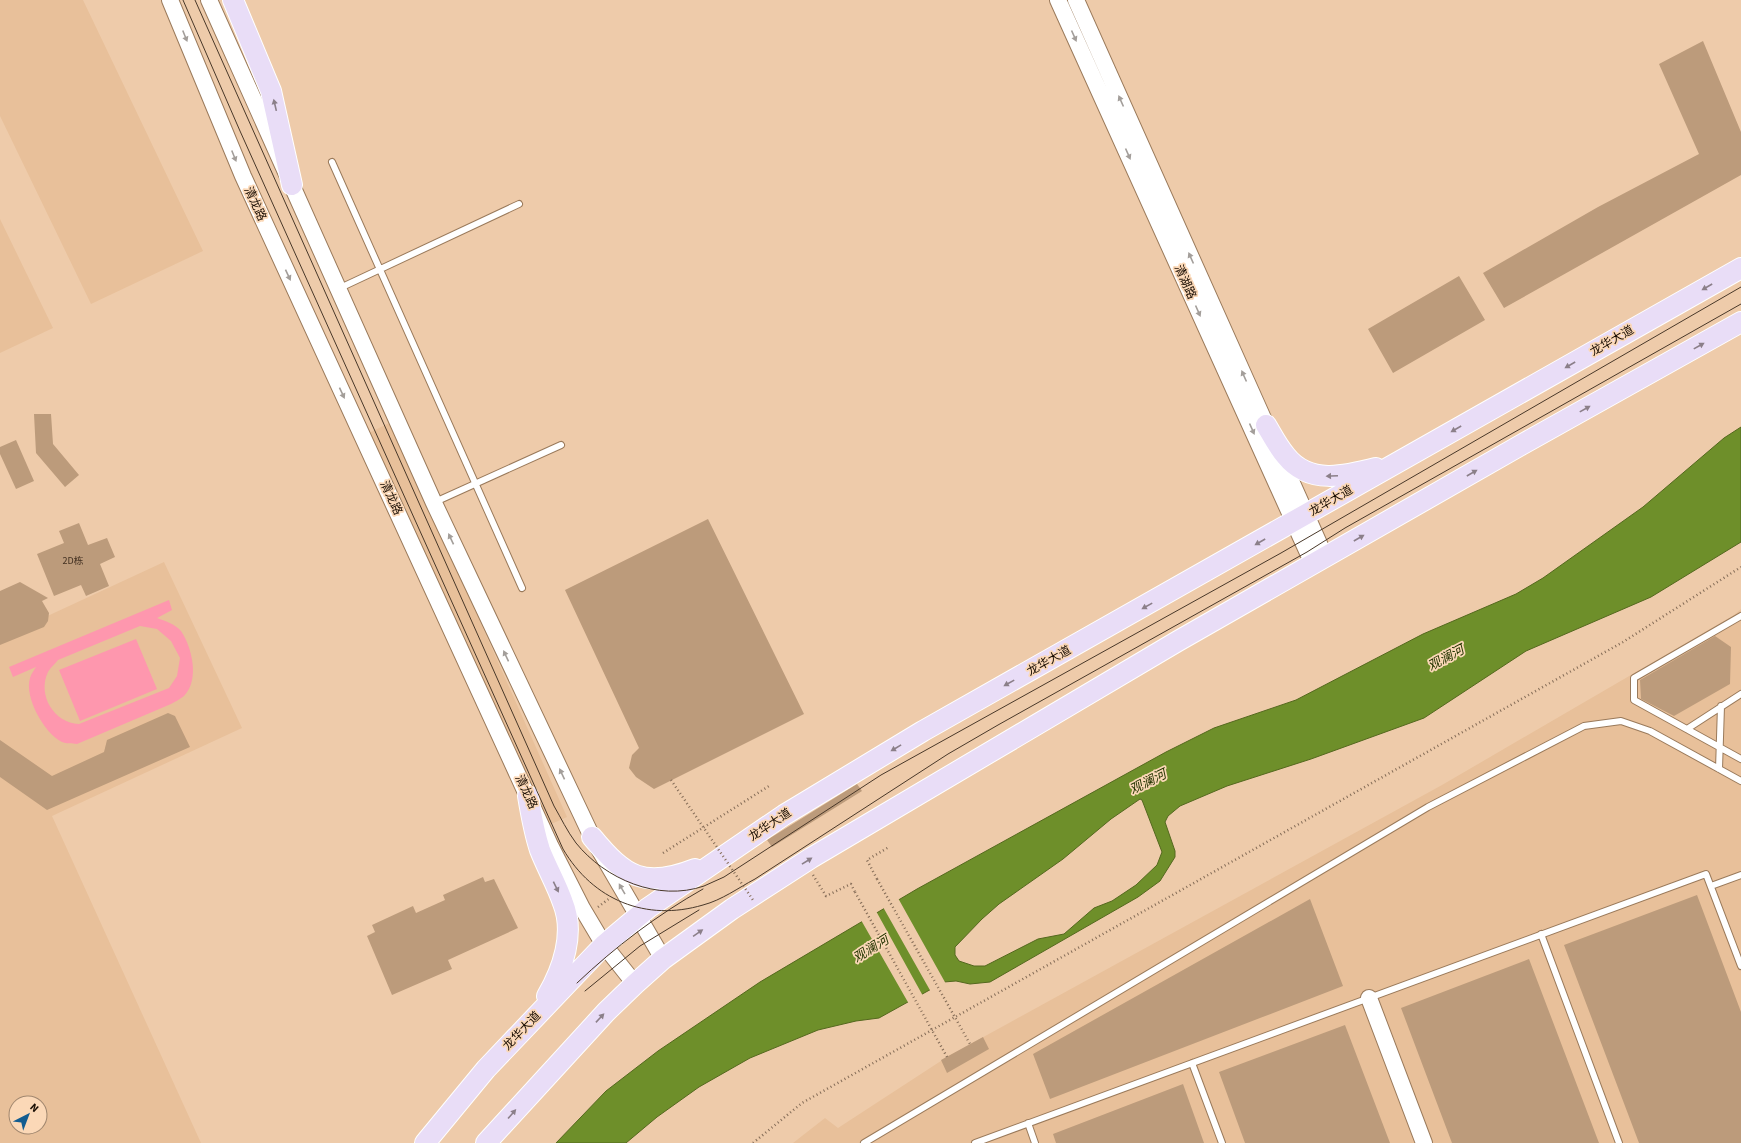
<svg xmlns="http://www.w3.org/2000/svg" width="1741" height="1143" viewBox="0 0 1741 1143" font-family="'Source Sans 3','Noto Sans SC',sans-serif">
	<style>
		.built { fill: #e8c09a; fill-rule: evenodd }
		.green { fill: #fe97ae; fill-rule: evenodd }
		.water { fill: #6e8f2a; stroke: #54681e; fill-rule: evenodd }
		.pier { fill: #eecbaa }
		.building { fill: #bc9b7b }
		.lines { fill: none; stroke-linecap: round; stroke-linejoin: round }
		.service-casing { stroke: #9a7a5b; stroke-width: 8 }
		.tertiary-casing { stroke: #9a7a5b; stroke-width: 18 }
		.primary-casing { stroke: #fff; stroke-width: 22 }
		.path { stroke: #846c57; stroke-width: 2.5; stroke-dasharray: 1 3; stroke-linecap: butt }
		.service { stroke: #fff; stroke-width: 6 }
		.tertiary { stroke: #fff; stroke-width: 16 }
		.primary { stroke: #e9ddf7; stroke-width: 20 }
		.tram { stroke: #493829; stroke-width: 1 }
		.path-bridge { stroke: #846c57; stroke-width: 2.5; stroke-dasharray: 1 3; stroke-linecap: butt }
		.oneway { fill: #a39e9a }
		.oneway2 { fill: #8b7f89 }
		.labels { text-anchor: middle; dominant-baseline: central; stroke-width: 3.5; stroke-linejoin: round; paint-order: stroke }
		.number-label { font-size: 10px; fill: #423021 }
		.street-label { font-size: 12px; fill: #190d03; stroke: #fbd8b7 }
		.water-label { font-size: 13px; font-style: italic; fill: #243400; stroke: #fbd8b7 }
	</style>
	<rect width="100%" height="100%" fill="#eecbaa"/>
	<!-- built -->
	<path class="built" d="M0,0H83L203,251L91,304L0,116Z
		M0,219L53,328L0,353Z
		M391,422L567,817L549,825L369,433Z
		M164,562L242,728L52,816L201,1143H0V638ZM16,1103H40V1127H16Z
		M1741,609V1143H793L825,1118L838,1128L947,1057L1442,785L1734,615Z"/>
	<!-- green -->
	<path class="green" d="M169,600L172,610L157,618C165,621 175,624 181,631C192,647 200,680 184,696C180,699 175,702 171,704L77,744C72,743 66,744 62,742C44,733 24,697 30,678C31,674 34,670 36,667L13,677L9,667ZM140,626L157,629L171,641L180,658L177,676L169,688L79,724C54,723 37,695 48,672C50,668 55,664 58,660Z
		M136,639L157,689L80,721L59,670Z"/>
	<!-- water -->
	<path class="water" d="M1741,427V542L1651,597L1526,651L1424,718L1311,759L1227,786L1180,806L1168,816L1165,822L1175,851V857L1160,881L1138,897L990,982L970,984L956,981L944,982L879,1018L856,1021L818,1030L750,1058L699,1087L657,1117L626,1143H556L606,1091L658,1051L760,982L917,889L1166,752L1214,728L1296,700L1423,634L1516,594L1543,578L1643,507L1724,438ZM1140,799L1142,800L1162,852L1157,865L1136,885L1112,901L1094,908L1064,934L1038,939L985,966H974L959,961L955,955V947L982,919L999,904L1063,859L1111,819Z"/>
	<!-- pier -->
	<path class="pier" d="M898,898L946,984L931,992L883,907Z
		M876,911L923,996L909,1004L861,920Z"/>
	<!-- building -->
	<path class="building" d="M1703,41L1741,132V175L1504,308L1483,273L1598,207L1699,154L1659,64Z
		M1459,276L1485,320L1393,373L1368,329Z
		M34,414H51L53,444L79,475L65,487L36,453Z
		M16,440L34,481L16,489L0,454V447Z
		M708,519L804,714L654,789L636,777L629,768L632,755L639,748L565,590Z
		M79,523L88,545L107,538L115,557L100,564L109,586L86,596L81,585L54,596L37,554L64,543L59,531Z
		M20,582L48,598L42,601L49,613L48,621L44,627L0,645V591Z
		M1715,636L1731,647L1730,684L1674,716L1641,699L1640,680Z
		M168,713L175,716L190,747L47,810L0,777V740L52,776L104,752L107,740Z
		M857,784L862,791L772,847L767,840Z
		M483,877L485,882L494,879L518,928L448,960L452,969L392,995L367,936L375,932L372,925L413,906L416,913L445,900L443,895Z
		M1697,895L1741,1012V1143H1639L1564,945Z
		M1310,899L1343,986L1050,1099L1033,1054Z
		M1529,959L1599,1143H1452L1401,1008Z
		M1345,1025L1390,1143H1245L1219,1072Z
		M983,1037L989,1049L947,1073L941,1060Z
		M1183,1084L1204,1143H1056L1053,1134Z"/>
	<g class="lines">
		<!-- service casing -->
		<g class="service-casing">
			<path id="service" d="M332,162L522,588
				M340,288L519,204
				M435,502L561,445
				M1741,616L1634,678V700L1741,759
				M1687,729L1741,694
				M1719,769L1721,706
				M1711,886L1741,875
				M1541,934L1619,1143
				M1192,1063L1222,1143
				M1028,1123L1035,1143
				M864,1143L1428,807L1584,726L1621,721L1650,731L1741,781
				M975,1143L1706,874L1741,966"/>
		</g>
		<!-- tertiary casing -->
		<g class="tertiary-casing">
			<path id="tertiary" d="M170,0L243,176L550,845L582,908L604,945L635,984
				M209,0L434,503L592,837L663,959
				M1058,0L1313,564
				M1076,0L1325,557
				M1369,998L1424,1143"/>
		</g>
		<!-- primary casing -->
		<g class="primary-casing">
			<path id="primary" d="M233,0L271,91L292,185
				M1266,425C1272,435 1278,447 1286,456C1309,485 1345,476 1376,468
				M528,796C531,814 534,832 540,850C547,868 557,885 563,903C575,933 563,969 547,996
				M592,837C625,877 644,889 695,869
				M425,1143L486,1069L604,945L648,908L784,815L923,731L1741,268
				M486,1143L606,1012L635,984L663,959L732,909L811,858L1178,641L1521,445L1741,322"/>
		</g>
		<!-- path -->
		<path class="path" d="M663,853L769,786
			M813,875L826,896L851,884L855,892
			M877,879L867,860L889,847
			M598,907L610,898
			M753,1143L802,1103L1623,642L1741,567"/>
		<!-- service -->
		<use href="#service" class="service"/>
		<!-- tertiary -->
		<use href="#tertiary" class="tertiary"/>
		<!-- primary -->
		<use href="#primary" class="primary"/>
		<!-- tram -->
		<path class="tram" d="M183,0L240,131L563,849C593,900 646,922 703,905C722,900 738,888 755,879L948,754L998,725L1307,552L1345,528L1741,304
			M195,0L554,806C561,818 567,831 576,843C605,879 658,902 704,886C711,883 717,880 724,877L881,775L1281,553L1741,287
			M577,983C615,947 657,915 703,889
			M585,991L640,946L699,910"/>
		<!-- path-bridge -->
		<path class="path-bridge" d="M671,780L753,900
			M877,879L970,1044
			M855,892L947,1057"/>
	</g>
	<!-- one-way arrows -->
	<defs><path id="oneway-solid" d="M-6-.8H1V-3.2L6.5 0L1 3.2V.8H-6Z"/></defs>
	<g class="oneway">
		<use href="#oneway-solid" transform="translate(185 36) rotate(68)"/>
		<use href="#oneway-solid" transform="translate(1074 36) rotate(66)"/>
		<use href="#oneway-solid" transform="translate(1121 101) rotate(-114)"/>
		<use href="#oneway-solid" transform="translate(1128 154) rotate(66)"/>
		<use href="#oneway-solid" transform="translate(234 156) rotate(68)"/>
		<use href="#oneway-solid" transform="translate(1191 258) rotate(-114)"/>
		<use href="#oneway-solid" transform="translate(288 275) rotate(65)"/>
		<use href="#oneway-solid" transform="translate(1198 311) rotate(66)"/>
		<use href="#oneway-solid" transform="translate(1244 376) rotate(-114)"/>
		<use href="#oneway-solid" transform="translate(342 393) rotate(65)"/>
		<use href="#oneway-solid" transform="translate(1252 429) rotate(66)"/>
		<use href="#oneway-solid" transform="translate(451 539) rotate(-115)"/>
		<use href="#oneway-solid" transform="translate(506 656) rotate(-115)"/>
		<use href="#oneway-solid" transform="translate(562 774) rotate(-115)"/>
		<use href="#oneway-solid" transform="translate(622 889) rotate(-120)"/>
	</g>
	<g class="oneway2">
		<use href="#oneway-solid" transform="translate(275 105) rotate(-103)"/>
		<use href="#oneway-solid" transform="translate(1707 287) rotate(150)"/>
		<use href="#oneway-solid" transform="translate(1699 346) rotate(-29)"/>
		<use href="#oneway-solid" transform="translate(1570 365) rotate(150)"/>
		<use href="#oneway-solid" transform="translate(1585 409) rotate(-29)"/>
		<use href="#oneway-solid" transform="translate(1456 429) rotate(150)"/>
		<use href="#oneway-solid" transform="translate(1472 473) rotate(-30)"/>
		<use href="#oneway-solid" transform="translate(1332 476) rotate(178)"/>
		<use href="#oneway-solid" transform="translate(1359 538) rotate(-30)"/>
		<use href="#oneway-solid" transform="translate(1260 542) rotate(150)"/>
		<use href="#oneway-solid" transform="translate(1147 606) rotate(151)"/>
		<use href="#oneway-solid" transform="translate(1009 683) rotate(151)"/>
		<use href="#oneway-solid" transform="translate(896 748) rotate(149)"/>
		<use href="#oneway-solid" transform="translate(807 861) rotate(-32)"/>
		<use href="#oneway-solid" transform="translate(556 887) rotate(64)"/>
		<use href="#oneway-solid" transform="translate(698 933) rotate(-35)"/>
		<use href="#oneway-solid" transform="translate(600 1018) rotate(-47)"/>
		<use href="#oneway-solid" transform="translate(512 1114) rotate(-49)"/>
	</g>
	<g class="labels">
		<!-- number labels -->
		<g class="number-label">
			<text x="73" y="561">2D栋</text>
		</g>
		<!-- street labels -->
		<g class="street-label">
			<text transform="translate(255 204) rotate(65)">清龙路</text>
			<text transform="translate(1185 282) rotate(66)">清湖路</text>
			<text transform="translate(1612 341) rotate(-30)">龙华大道</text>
			<text transform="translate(391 498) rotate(65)">清龙路</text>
			<text transform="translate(1331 501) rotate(-30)">龙华大道</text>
			<text transform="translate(1049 661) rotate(-29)">龙华大道</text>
			<text transform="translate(526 792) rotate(65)">清龙路</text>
			<text transform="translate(770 825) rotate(-34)">龙华大道</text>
			<text transform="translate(522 1031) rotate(-46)">龙华大道</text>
		</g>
		<!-- water labels -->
		<g class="water-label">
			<text transform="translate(1446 658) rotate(-28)">观澜河</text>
			<text transform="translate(1148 782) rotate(-26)">观澜河</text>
			<text transform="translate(871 949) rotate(-32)">观澜河</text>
		</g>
	</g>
	<!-- north arrow -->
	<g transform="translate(28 1115) rotate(42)"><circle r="19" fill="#fbd8b7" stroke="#a1876f"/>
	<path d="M0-3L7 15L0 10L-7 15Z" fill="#125c90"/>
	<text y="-6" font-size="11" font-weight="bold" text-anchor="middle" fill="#190d03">N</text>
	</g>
</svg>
